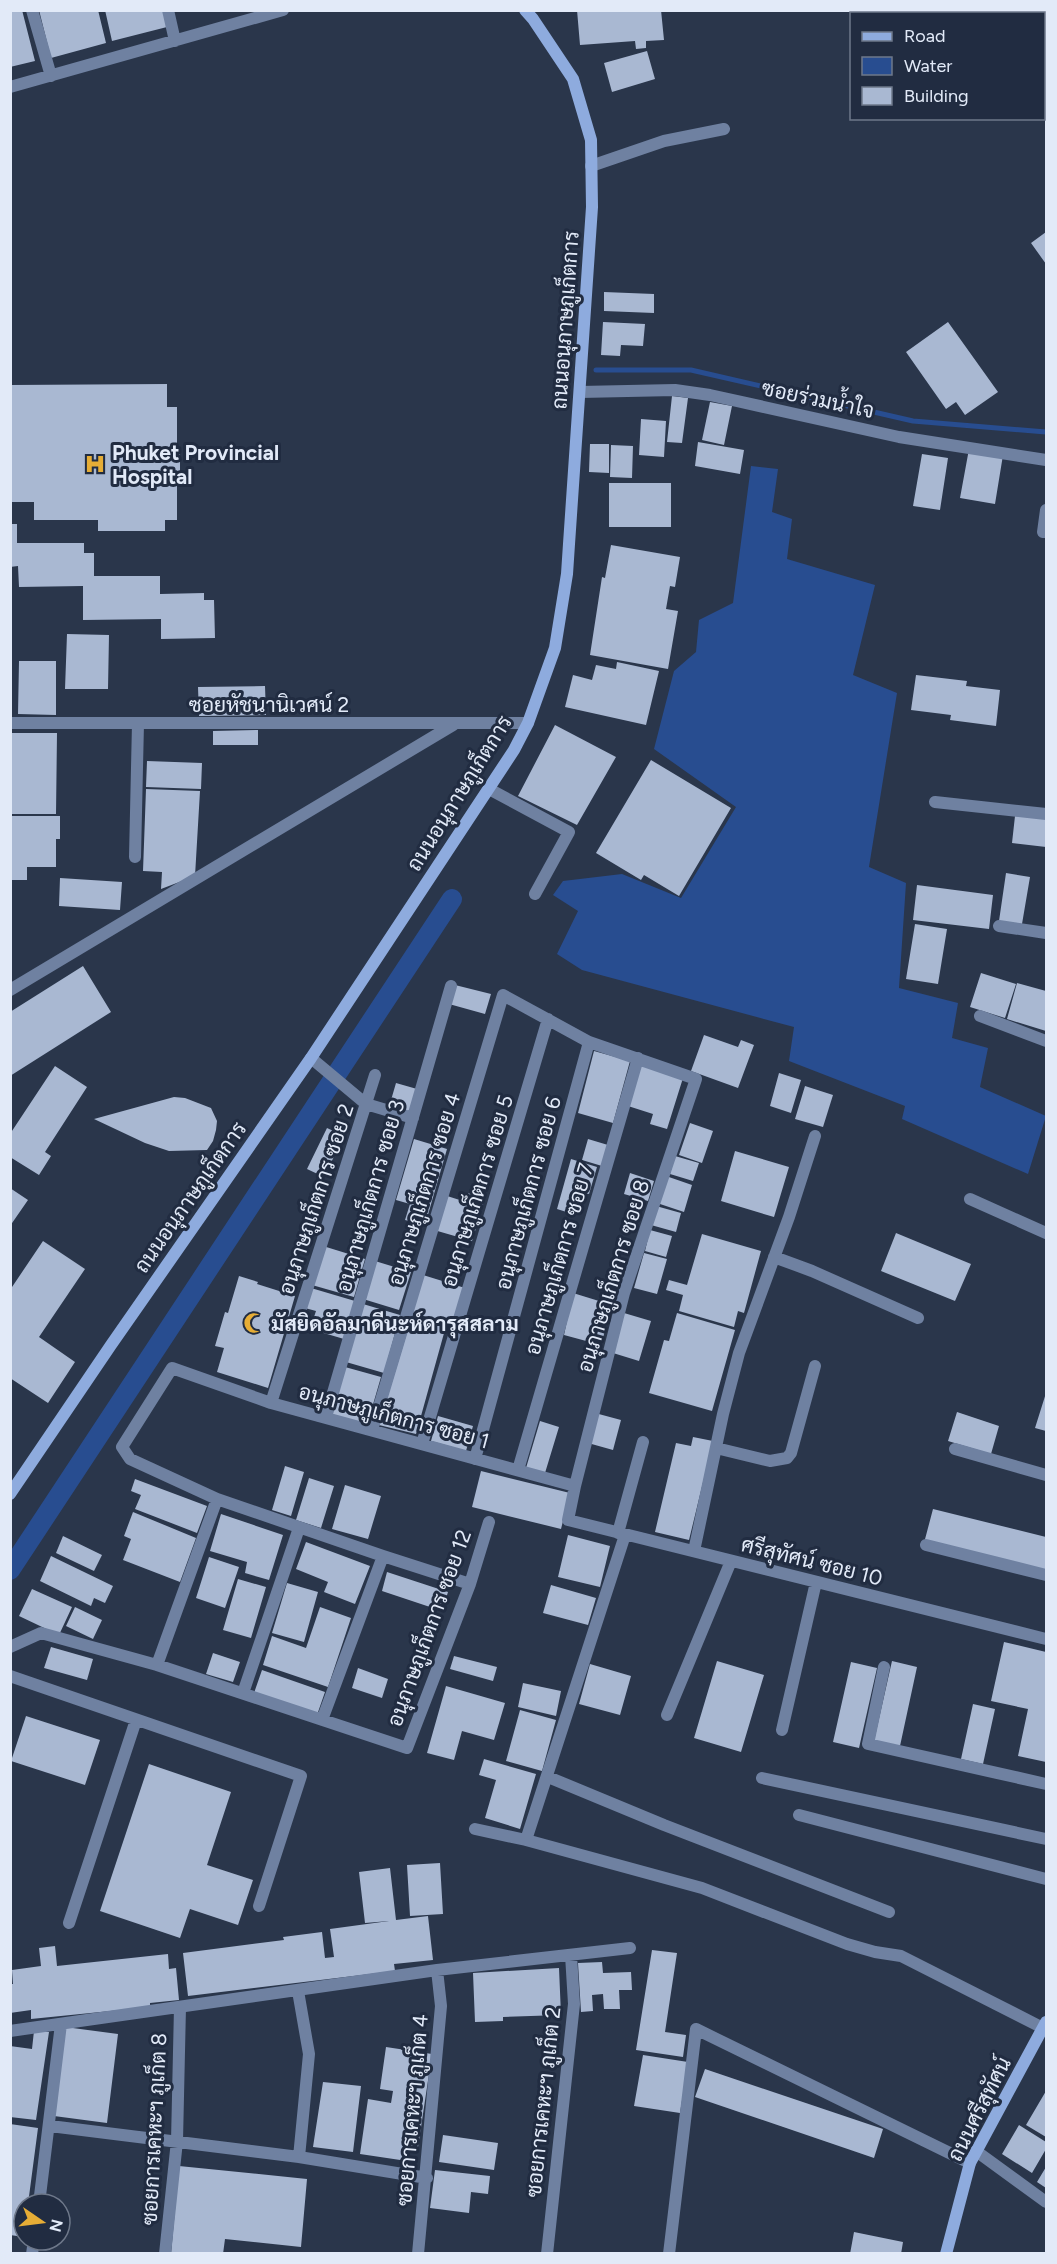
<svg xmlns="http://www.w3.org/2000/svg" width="1057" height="2264" viewBox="0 0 1057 2264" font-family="Figtree,Sarabun,sans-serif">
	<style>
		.water { fill: #284d90 }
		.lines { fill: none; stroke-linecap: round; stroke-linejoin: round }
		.stream { stroke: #284d90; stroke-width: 5 }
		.canal { stroke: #284d90; stroke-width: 20 }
		.building { fill: #a9b8d2 }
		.street { stroke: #6f81a1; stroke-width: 12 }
		.secondary { stroke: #8eabde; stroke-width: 12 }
		.labels { text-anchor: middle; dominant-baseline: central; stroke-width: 6; stroke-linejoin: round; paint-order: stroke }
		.street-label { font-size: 21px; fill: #e2eaf8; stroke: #212c41 }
		.poi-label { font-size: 21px; font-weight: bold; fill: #e2eaf8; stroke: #212c41; text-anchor: start }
	</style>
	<rect width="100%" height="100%" fill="#2a364b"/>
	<!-- water -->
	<path class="water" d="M751,466L778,469L772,512L792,519L787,559L875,585L853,675L897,693L869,867L906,883L899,988L958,1003L952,1038L988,1048L980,1087L1046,1116L1028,1174L902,1119L905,1106L789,1061L794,1027L582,970L557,954L578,911L553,895L563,881L622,874L681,898L736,807L654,749L674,671L696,652L699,620L733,603Z"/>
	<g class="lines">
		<!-- stream -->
		<path class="stream" d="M596,370H691L913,421L1046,432"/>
		<!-- canal -->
		<path class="canal" d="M10,1570L452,899"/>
	</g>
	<!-- building -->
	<path class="building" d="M10,10H22L35,61L10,67Z
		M39,10H98L106,43L51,58Z
		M105,10H163L167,27L112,41Z
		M577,10H661L664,40L646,41V48L636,49L635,41L580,45Z
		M647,51L655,79L612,92L604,63Z
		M1046,232V264L1031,243Z
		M604,292L654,294V313L604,311Z
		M603,322L645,324L643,346L621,345L620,356L601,355Z
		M948,322L998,392L965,415L956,402L946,409L906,352Z
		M167,384V407H177V452H180V477H177V520H165V531H98V520H34V502H10V385Z
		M672,396L688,398L682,443L667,442Z
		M710,402L732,406L724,445L702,440Z
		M641,419L666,421L664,457L639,455Z
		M698,442L744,450L740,474L695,466Z
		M590,444H609V473L589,472Z
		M611,445L633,446L632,478L610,477Z
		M969,449L1003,455L995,504L960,498Z
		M922,454L948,458L940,510L913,506Z
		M609,483H671V527H609Z
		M10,524H17V543H84V553H94V576H160V594L204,593V600H214L215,638L161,639V619L83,620V586L19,587L18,566L10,567Z
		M611,545L680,557L675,587L670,586L666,609L678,611L668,669L590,655L602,577L605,578Z
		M67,634L109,635L108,689H65Z
		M19,661H56V715L18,714Z
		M617,662L659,671L646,725L565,707L573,675L592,680L596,665L616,669Z
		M916,675L967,681L966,686L1000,690L996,726L950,720L951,715L911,710Z
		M265,686L266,715L199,716L198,687Z
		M555,725L616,757L577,825L518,796Z
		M258,730V745H213V731Z
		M10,733H57L56,814H10Z
		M651,760L731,808L679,896L644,875L641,880L596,853Z
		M147,761L202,763L201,789L146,787Z
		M146,789L200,791L195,876L161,889L162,872L143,871Z
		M10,816H60V839H56V867H27V880H10Z
		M1015,816L1046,819V847L1012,843Z
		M1006,873L1030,877L1022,924L999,921Z
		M60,878L122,882L120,910L59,906Z
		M917,885L993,895L989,929L913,920Z
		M915,924L947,929L938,984L906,979Z
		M83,966L111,1012L10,1076V1012Z
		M981,973L1016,984L1005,1018L970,1007Z
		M1017,983L1046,991V1031L1007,1019Z
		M455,985L491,994L485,1014L449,1004Z
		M704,1035L738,1047L741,1040L754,1045L738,1088L691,1071Z
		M594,1051L630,1061L613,1123L578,1113Z
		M641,1065L683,1078L667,1129L650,1124L653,1114L628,1106Z
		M55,1066L87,1087L45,1152L51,1156L39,1175L10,1157V1134Z
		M779,1073L801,1080L791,1113L770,1106Z
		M396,1083L417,1089L410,1113L389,1107Z
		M805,1086L833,1095L823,1127L795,1119Z
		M174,1097L185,1098L211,1108L217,1121L216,1130L213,1141L207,1150L169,1151L145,1143L94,1119Z
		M690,1123L713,1131L702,1163L679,1155Z
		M327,1128L344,1136L324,1177L307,1169Z
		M414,1139L447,1149L425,1225L405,1220L410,1204L396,1200Z
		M588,1139L608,1145L602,1166L582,1160Z
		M735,1151L789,1167L774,1217L721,1201Z
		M675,1156L699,1163L693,1181L670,1174Z
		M571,1159L597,1167L589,1194L582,1192L576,1215L557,1209Z
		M630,1173L654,1181L648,1201L624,1194Z
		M666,1176L692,1185L684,1212L657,1203Z
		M10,1188L28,1200L10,1226Z
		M468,1193L485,1198L472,1241L434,1230L444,1195L466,1202Z
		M656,1206L681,1213L676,1232L651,1225Z
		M650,1230L672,1236L666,1257L645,1251Z
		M896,1233L971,1264L955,1301L881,1271Z
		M702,1234L761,1251L744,1313L738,1311L734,1327L679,1311L683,1295L666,1290L669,1280L687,1285Z
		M43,1241L85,1269L39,1337L75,1362L48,1403L10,1378V1290Z
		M323,1246L365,1259L354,1297L312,1285Z
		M644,1253L667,1259L657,1294L634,1288Z
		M375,1261L411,1272L399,1310L363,1299Z
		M423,1275L465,1288L453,1325L411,1312Z
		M239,1276L258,1282L257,1284L295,1296L268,1388L217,1372L224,1348L215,1346L225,1312L228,1313Z
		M311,1288L355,1301L344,1339L310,1329L316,1311L305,1308Z
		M573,1293L612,1305L601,1345L564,1335Z
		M363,1304L400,1315L384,1373L346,1362Z
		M624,1313L651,1321L639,1361L613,1353Z
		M677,1313L735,1330L712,1411L649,1393L664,1340L669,1341Z
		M412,1316L446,1326L416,1434L379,1425Z
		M345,1367L381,1377L367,1425L332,1415Z
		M1046,1393V1431L1035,1428Z
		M957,1412L999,1426L991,1454L948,1441Z
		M595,1413L621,1420L613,1450L588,1443Z
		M438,1416L473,1426L466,1451L431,1441Z
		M540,1421L559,1427L545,1473L526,1468Z
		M693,1437L713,1441L689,1540L655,1532L676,1443L691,1446Z
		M285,1466L304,1472L291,1516L272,1510Z
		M481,1471L570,1493L561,1529L472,1507Z
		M309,1478L334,1486L321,1528L296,1520Z
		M135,1479L207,1506L197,1533L135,1509L141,1495L131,1491Z
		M345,1485L381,1496L368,1539L332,1529Z
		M933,1509L1046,1537V1573L924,1543Z
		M133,1512L196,1538L180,1582L123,1560L131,1539L124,1536Z
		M221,1514L283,1535L269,1580L245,1573L247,1562L210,1551Z
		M568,1535L610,1546L600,1587L558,1577Z
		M63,1536L102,1555L94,1571L56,1553Z
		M306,1542L370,1566L355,1604L324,1592L328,1582L296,1569Z
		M51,1556L113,1586L105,1603L94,1598L91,1606L40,1581Z
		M209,1557L239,1567L225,1608L196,1598Z
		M387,1572L448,1592L442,1611L382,1591Z
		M238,1579L266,1587L251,1638L223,1630Z
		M287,1583L318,1592L304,1642L272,1633Z
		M551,1585L596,1598L588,1625L543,1613Z
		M32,1589L72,1607L59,1635L19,1616Z
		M75,1607L102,1620L93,1639L66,1626Z
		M320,1607L351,1618L328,1687L263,1665L272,1636L306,1648Z
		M1004,1642L1046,1652V1762L1018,1756L1028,1709L991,1701Z
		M51,1647L93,1659L87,1680L44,1668Z
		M213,1653L240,1662L233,1682L206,1674Z
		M454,1656L497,1667L493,1681L450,1669Z
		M717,1661L764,1675L741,1752L694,1738Z
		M892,1661L917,1667L900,1746L874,1741Z
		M851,1662L877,1668L859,1748L833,1742Z
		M590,1664L631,1676L620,1715L579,1704Z
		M358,1668L388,1679L382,1698L352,1688Z
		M262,1670L325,1692L317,1715L254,1693Z
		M523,1683L561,1691L556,1716L518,1707Z
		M446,1686L505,1703L494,1740L462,1731L454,1760L427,1753Z
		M973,1704L995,1709L983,1764L961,1759Z
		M520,1710L556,1720L542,1771L506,1761Z
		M26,1716L100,1740L85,1785L11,1761Z
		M484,1759L536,1774L520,1829L485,1818L496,1780L479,1775Z
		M149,1764L231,1792L207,1865L253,1880L238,1925L190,1909L180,1938L100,1911Z
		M440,1863L443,1914L410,1916L407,1865Z
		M390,1868L396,1920L428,1916L433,1960L394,1964L395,1971L188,1996L183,1953L284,1940L283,1937L322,1932L325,1958L334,1957L330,1929L389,1921L365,1923L359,1872Z
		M55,1946L57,1966L168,1954L169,1969L176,1968L179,2000L150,2003V2007L31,2019V2010L10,2013V1984H13L12,1970L41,1966L39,1948Z
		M652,1950L677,1953L665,2032L686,2035L683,2057L636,2050Z
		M602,1962L603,1973L631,1972L632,1990H619L620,2009H604L603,1994L592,1995L593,2011L581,2012L578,1963Z
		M559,1968L561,2015L503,2017V2021L475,2022L473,1973Z
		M65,2027L118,2034L107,2123L54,2116Z
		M34,2031L49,2032L36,2120L10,2117V2046L32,2049Z
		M386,2047L432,2054L418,2147L409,2145L407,2161L360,2154L368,2099L391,2103L393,2091L380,2089Z
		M643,2055L688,2062L680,2113L634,2106Z
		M705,2069L883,2129L874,2158L695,2097Z
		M323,2082L361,2086L353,2152L313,2147Z
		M1046,2091V2137L1026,2125Z
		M10,2124L38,2128L28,2204H24V2237L10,2235Z
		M1019,2125L1046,2142V2149L1032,2173L1002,2154Z
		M443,2135L498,2143L494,2170L439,2162Z
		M179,2166L307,2179L301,2247L225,2239L223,2254H171Z
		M1046,2167V2188L1037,2182Z
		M435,2170L490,2176L488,2194L471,2192L469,2213L430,2208Z
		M854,2232L903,2242L901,2254H850Z"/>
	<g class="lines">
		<!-- street -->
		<path class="street" d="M32,10L51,76
			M168,10L175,41
			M10,87L283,10
			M591,166L664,141L724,129
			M580,392L675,390L710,395L899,437L1046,460
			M1046,510L1043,532H1046
			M10,723H528
			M489,789L569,832L535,894
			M935,802L1046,814
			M135,857L138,723
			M999,926L1046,933
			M10,990L453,725
			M980,1016L1046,1041
			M311,1058L366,1104L413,1118
			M970,1199L1046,1233
			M774,1257L812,1271L918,1318
			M271,1403L375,1075
			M326,1417L451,986
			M372,1430L503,995L589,1042L696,1079L624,1293L575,1486
			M422,1444L548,1019
			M716,1448L770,1461L787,1458L791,1453L815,1366
			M955,1449L1046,1475
			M475,1459L589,1042
			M518,1470L638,1058
			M618,1533L643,1442
			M926,1545L1046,1575
			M694,1551L723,1414L739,1353L789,1217L815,1136
			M470,1584L383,1556L217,1499L130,1459L122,1447L172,1368L271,1403L575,1486L568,1520L1046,1639
			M10,1647L41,1633L157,1665L407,1748L470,1584L489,1522
			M157,1665L217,1499
			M884,1667L868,1744L1046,1784
			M10,1676L301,1776L259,1906
			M243,1693L299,1528
			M667,1715L731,1561
			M322,1720L383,1556
			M782,1730L816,1582
			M548,1777L664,1825L889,1912
			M762,1778L1046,1839
			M799,1815L1046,1879
			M475,1829L526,1840L702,1888L847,1944L875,1952L901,1956L1043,2028
			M526,1840L625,1535
			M69,1923L136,1720
			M298,1991L309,2054L299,2157
			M10,2031L437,1970L630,1948
			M50,2126L299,2157L427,2178
			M976,2151L1046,2202
			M39,2204L61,2024
			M32,2254L34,2240
			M165,2254L177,2141L180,2007
			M418,2254L441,2006L437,1970
			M547,2254L574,2004L571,1955
			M669,2254L696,2029L970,2163"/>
		<!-- secondary -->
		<path class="secondary" d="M10,1494L111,1345L311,1058L514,750L528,723L555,648L567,574L569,544L592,207L591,140L573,79L533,19L525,10
			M946,2254L970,2163L1046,2022"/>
	</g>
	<!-- icons -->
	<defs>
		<g id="hospital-bare" transform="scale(1.62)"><path d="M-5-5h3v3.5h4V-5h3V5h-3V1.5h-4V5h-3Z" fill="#e6ad36" stroke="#212c41" stroke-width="2.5" paint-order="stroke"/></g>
		<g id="mosque-bare" transform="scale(1.62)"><path d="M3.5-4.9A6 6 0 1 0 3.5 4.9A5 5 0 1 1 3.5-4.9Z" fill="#e6ad36" stroke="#212c41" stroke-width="2.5" paint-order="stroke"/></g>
	</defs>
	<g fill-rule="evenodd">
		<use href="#hospital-bare" x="95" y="464"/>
		<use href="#mosque-bare" x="254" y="1323"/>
	</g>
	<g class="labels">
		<!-- street labels -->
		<g class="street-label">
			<text transform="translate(565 320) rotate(-86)">ถนนอนุภาษภูเก็ตการ</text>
			<text transform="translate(818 399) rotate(12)">ซอยร่วมน้ำใจ</text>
			<text x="269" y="704">ซอยหัชนานิเวศน์ 2</text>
			<text transform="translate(459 793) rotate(-58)">ถนนอนุภาษภูเก็ตการ</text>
			<text transform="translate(424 1189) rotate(-73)">อนุภาษภูเก็ตการ ซอย 4</text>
			<text transform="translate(477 1191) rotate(-73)">อนุภาษภูเก็ตการ ซอย 5</text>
			<text transform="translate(528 1193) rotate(-75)">อนุภาษภูเก็ตการ ซอย 6</text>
			<text transform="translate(370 1196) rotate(-74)">อนุภาษภูเก็ตการ ซอย 3</text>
			<text transform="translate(190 1197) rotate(-55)">ถนนอนุภาษภูเก็ตการ</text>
			<text transform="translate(316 1199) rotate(-72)">อนุภาษภูเก็ตการ ซอย 2</text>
			<text transform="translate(559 1259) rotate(-74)">อนุภาษภูเก็ตการ ซอย 7</text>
			<text transform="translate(613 1276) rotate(-73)">อนุภาษภูเก็ตการ ซอย 8</text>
			<text transform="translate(394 1416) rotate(15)">อนุภาษภูเก็ตการ ซอย 1</text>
			<text transform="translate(812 1561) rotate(14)">ศรีสุทัศน์ ซอย 10</text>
			<text transform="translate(429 1628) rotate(-70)">อนุภาษภูเก็ตการ ซอย 12</text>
			<text transform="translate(543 2102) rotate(-84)">ซอยการเคหะฯ ภูเก็ต 2</text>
			<text transform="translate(979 2109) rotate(-63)">ถนนศรีสุทัศน์</text>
			<text transform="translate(412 2110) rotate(-85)">ซอยการเคหะฯ ภูเก็ต 4</text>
			<text transform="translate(154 2129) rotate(-87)">ซอยการเคหะฯ ภูเก็ต 8</text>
		</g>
		<!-- poi labels -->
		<g class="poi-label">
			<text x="112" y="452">Phuket Provincial<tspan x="112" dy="24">Hospital</tspan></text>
			<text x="271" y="1323">มัสยิดอัลมาดีนะห์ดารุสสลาม</text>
		</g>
	</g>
	<!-- border -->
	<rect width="1057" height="2264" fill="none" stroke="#e2eaf8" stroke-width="24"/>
	<!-- legend -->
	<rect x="850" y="12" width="195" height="108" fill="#212c41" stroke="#6e788a" stroke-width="1.5"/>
	<rect x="862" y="32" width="30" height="9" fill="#8eabde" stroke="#6e788a" stroke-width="1.5"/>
	<text x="904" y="42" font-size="18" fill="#e2eaf8">Road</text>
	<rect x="862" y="57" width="30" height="18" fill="#284d90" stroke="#6e788a" stroke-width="1.5"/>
	<text x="904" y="72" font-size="18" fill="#e2eaf8">Water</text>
	<rect x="862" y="87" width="30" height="18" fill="#a9b8d2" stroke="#6e788a" stroke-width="1.5"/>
	<text x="904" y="102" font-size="18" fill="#e2eaf8">Building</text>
	<!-- north arrow -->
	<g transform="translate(42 2222) rotate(104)"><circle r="28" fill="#212c41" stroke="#6e788a" stroke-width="1.5"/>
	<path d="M0-4.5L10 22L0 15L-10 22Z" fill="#e6ad36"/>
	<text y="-9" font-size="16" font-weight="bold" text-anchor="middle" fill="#e2eaf8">N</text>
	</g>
</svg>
